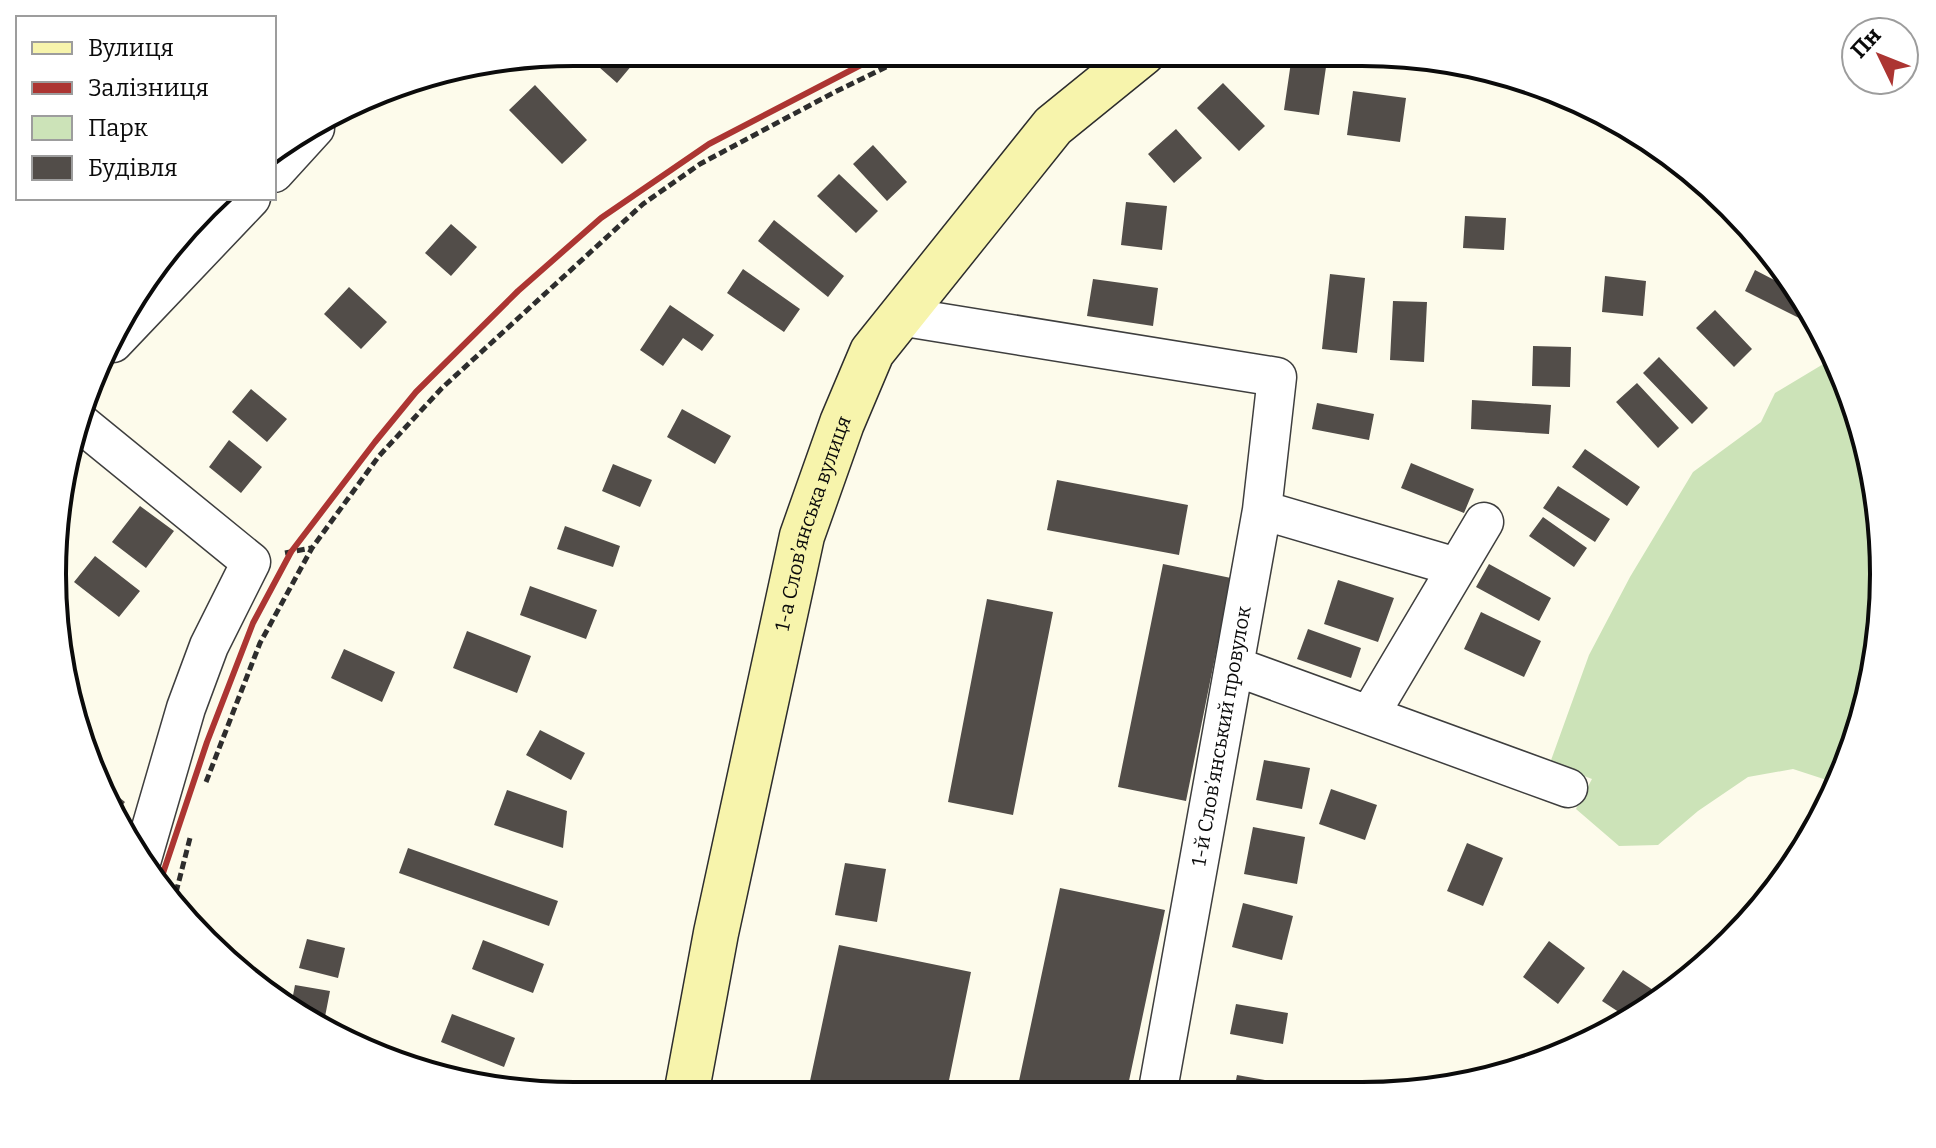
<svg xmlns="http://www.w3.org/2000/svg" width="1936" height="1148" viewBox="0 0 1936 1148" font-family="Bitter,serif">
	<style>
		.green { fill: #cce3b8 }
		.building { fill: #524d49 }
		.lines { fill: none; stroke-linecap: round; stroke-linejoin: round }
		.street-casing { stroke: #3e3e3e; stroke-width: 41 }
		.secondary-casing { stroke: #2d2d2d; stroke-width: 47 }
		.path { stroke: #2d2d2d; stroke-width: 5; stroke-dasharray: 8 4; stroke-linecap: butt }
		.street { stroke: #fff; stroke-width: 38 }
		.secondary { stroke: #f7f4ac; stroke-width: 44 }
		.rail { stroke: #ac3532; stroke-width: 6 }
		.labels { text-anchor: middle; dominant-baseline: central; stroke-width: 8; stroke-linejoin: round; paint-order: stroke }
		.street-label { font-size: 20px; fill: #0b0b0b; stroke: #fff }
		.rim { fill: none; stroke: #0b0b0b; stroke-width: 4 }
	</style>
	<rect width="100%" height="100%" fill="#fdfbeb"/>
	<!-- green -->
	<path class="green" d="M1835,357L1844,374L1874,472L1884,574L1874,675L1844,773L1839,784L1793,769L1748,777L1698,811L1658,845L1619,846L1576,809L1592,779L1550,763L1589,655L1630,577L1693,472L1761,422L1775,393Z"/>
	<!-- building -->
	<path class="building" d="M582,52H631L638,58L617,83Z
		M1291,62L1326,67L1319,115L1284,110Z
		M1223,83L1265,126L1239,151L1197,108Z
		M535,85L587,140L562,164L509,110Z
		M1353,91L1406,98L1400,142L1347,135Z
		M1176,129L1202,158L1174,183L1148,154Z
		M873,145L907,182L887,201L853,164Z
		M839,174L878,211L856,233L817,196Z
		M1126,202L1167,206L1162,250L1121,245Z
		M1465,216L1506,218L1504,250L1463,248Z
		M774,220L844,276L828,297L758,241Z
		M451,224L477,247L451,276L425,253Z
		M743,269L800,309L784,332L727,293Z
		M1755,270L1801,294L1813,316L1809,323L1745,291Z
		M1330,274L1365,278L1357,353L1322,349Z
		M1605,276L1646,281L1643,316L1602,312Z
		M1093,279L1158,288L1153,326L1087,316Z
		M349,287L387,322L361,349L324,314Z
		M1393,301L1427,302L1424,362L1390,360Z
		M670,305L714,335L702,351L683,338L663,366L640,350Z
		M1715,310L1752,349L1734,367L1696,328Z
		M1533,346L1571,347L1570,387L1532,386Z
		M1659,357L1708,408L1692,424L1643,373Z
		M1637,383L1679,428L1658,448L1616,402Z
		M251,389L287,419L267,442L232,412Z
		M1472,400L1551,405L1549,434L1471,429Z
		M1317,403L1374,414L1369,440L1312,429Z
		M682,409L731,436L715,464L667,437Z
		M229,440L262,467L241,493L209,467Z
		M1585,449L1640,487L1627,506L1572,467Z
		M1411,463L1474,489L1464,513L1401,488Z
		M613,464L652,480L640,507L602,491Z
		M1057,480L1188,505L1179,555L1047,530Z
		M1558,486L1610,519L1595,542L1543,508Z
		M140,506L174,531L146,568L112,542Z
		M1543,517L1587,548L1574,567L1529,536Z
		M565,526L620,546L613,567L557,549Z
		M95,556L140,591L119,617L74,582Z
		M1163,564L1231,578L1186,801L1118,787Z
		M1489,564L1551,598L1539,621L1476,587Z
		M1338,580L1394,598L1378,642L1324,624Z
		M530,586L597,610L586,639L520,615Z
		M987,599L1053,612L1013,815L948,802Z
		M1481,612L1541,641L1524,677L1464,649Z
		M1308,629L1361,648L1351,678L1297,659Z
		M467,631L531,656L517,693L453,668Z
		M344,649L395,672L382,702L331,678Z
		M540,730L585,753L571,780L526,755Z
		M1264,760L1310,768L1302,809L1256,800Z
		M102,784L125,802L117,812Z
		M1331,789L1377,805L1365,840L1319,824Z
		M507,790L567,811L563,848L494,825Z
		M1253,827L1305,837L1297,884L1244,874Z
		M1467,843L1503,858L1483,906L1447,891Z
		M408,848L558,901L549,926L399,873Z
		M845,863L886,869L877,922L835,915Z
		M1060,888L1165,910L1126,1095H1016Z
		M1243,903L1293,916L1282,960L1232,947Z
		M1727,927L1738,935L1703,964Z
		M307,939L345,948L338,978L299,968Z
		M483,940L544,964L533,993L472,969Z
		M1549,941L1585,968L1558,1004L1523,977Z
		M839,945L971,972L946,1095H807Z
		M1623,970L1662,996L1631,1020L1602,1001Z
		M295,985L330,991L323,1027L290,1011Z
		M1236,1004L1288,1013L1283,1044L1230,1034Z
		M452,1014L515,1038L504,1067L441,1042Z
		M1237,1075L1287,1084L1285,1095H1233Z"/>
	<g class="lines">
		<!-- street casing -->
		<g class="street-casing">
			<path id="street" d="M274,173L315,128
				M899,316L1277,377L1262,510L1157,1095
				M113,343L251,198
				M78,421L251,562L209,646L186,708L142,859
				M1262,510L1456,567
				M1234,666L1568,788
				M1370,714L1484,522"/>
		</g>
		<!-- secondary casing -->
		<g class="secondary-casing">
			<g id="secondary">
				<path id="s1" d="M686,1095L716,933L802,536L842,423L872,352L1053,126L1143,53"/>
			</g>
		</g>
		<!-- path -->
		<path class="path" d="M285,553L311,548
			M206,782L260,643L312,548L379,456L442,388L643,204L700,164L833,93L917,52
			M173,904L190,838"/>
		<!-- street -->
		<use href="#street" class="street"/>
		<!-- secondary -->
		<use href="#secondary" class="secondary"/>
		<!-- rail -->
		<path class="rail" d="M158,888L207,742L253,623L291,552L375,442L416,392L518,291L601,218L709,144L886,52"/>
	</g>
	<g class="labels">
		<!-- street labels -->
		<g class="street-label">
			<text stroke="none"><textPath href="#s1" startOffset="586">1-а Слов’янська вулиця</textPath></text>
			<text transform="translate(1221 736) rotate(-80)">1-й Слов’янський провулок</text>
		</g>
	</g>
	<!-- crop -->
	<path d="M0 0H1936V1148H0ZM574 66H1362A508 508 0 0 1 1870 574V574A508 508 0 0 1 1362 1082H574A508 508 0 0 1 66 574V574A508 508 0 0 1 574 66Z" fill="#fff" fill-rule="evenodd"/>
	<path class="rim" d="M574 66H1362A508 508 0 0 1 1870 574V574A508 508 0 0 1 1362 1082H574A508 508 0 0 1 66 574V574A508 508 0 0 1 574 66Z"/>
	<!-- legend -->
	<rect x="16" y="16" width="260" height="184" fill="#ffffff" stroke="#9d9d9d" stroke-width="2"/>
	<rect x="32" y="42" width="40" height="12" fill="#f7f4ac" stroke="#9d9d9d" stroke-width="2"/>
	<text x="88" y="56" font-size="24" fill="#0b0b0b">Вулиця</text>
	<rect x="32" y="82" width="40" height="12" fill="#ac3532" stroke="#9d9d9d" stroke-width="2"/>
	<text x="88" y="96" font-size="24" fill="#0b0b0b">Залізниця</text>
	<rect x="32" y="116" width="40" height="24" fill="#cce3b8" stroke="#9d9d9d" stroke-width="2"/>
	<text x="88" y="136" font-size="24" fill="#0b0b0b">Парк</text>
	<rect x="32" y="156" width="40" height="24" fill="#524d49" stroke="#9d9d9d" stroke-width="2"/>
	<text x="88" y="176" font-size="24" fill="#0b0b0b">Будівля</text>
	<!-- north arrow -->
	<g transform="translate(1880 56) rotate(313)"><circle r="38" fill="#ffffff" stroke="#9d9d9d" stroke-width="2"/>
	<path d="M0-6L14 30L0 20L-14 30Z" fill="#ac3532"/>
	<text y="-12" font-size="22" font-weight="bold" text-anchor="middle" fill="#0b0b0b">Пн</text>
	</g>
</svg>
